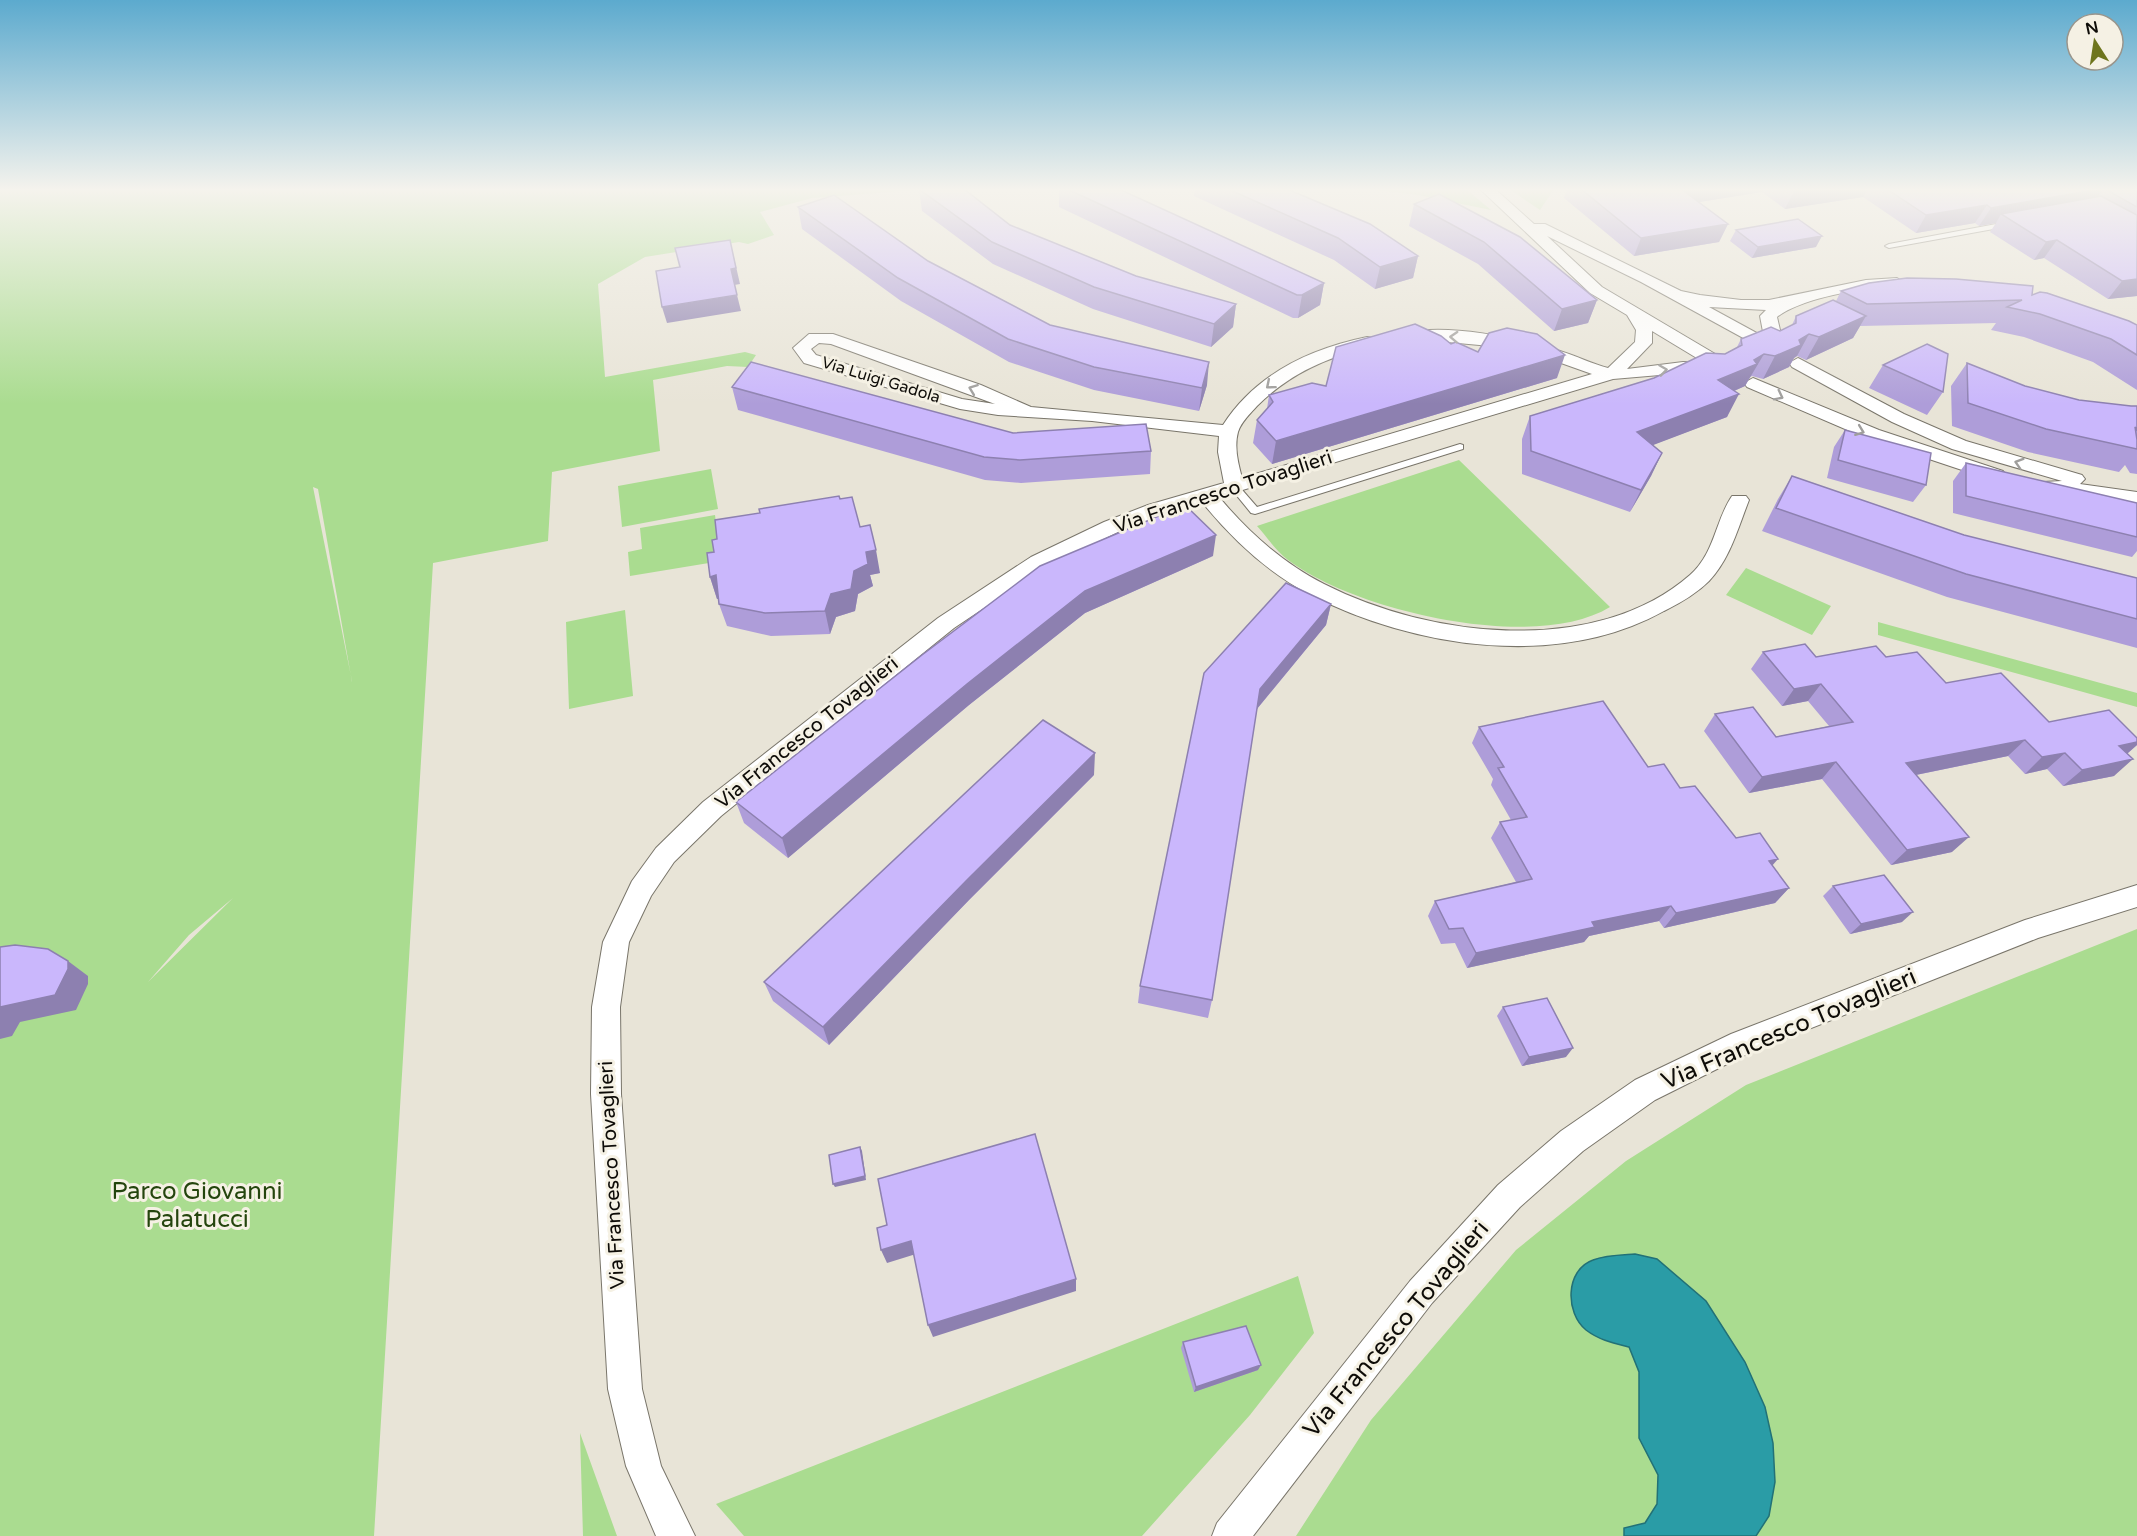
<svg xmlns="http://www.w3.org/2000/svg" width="2137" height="1536" viewBox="0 0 2137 1536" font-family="'Varela Round',sans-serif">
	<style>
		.green { fill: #aadc90; fill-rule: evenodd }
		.water { fill: #2a9ca6; stroke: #227177; stroke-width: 1.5 }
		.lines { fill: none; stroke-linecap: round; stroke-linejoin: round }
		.service-casing { stroke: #79756a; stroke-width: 2 }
		.minor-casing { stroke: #79756a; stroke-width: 2 }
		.service { fill: #fff; fill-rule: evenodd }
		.minor { fill: #fff; fill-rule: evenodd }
		.wall { fill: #ae9dd9 }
		.shaded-wall { fill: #8d80b0 }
		.building { fill: #cab7fc; stroke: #8d80b0; stroke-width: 1.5 }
		.oneway { stroke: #9f9e9c }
		.labels { text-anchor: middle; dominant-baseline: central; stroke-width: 6; stroke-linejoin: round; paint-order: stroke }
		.far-street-label { font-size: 16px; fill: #0e0c08; stroke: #f5f1e4 }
		.street-label { font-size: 20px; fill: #0e0c08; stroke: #f5f1e4 }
		.near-street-label { font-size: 24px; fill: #0e0c08; stroke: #f5f1e4 }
		.near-park-label { font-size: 24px; fill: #24450d; stroke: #f5f1e4 }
	</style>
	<rect width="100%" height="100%" fill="#e8e4d7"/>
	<!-- green -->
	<path class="green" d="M0,189H930L812,198L760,212L774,235L748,244L739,242L645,257L598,284L605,377L745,352L756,355L748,367L727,366L653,380L660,451L552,472L548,541L433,563L374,1536H0ZM313,487L318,489L352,682V681ZM233,898L148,982L189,935Z
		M1366,189H1466L1491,210L1418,195Z
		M1509,189H1554L1540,210Z
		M1459,460L1610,607C1535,653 1355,611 1288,560C1276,551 1267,537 1257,526Z
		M711,469L718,509L622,527L618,486Z
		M715,515L721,561L630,576L628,552L642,549L640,528Z
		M1746,568L1831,606L1812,635L1726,595Z
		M625,610L633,696L569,709L566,622Z
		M1878,622L2137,693V707L1878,635Z
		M2137,929V1536H1296L1371,1420L1516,1250L1626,1161L1746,1085Z
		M1298,1276L1314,1333L1250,1415L1142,1536H744L716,1504Z
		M580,1433L617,1536H583Z"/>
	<!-- water -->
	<path class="water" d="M1635,1254L1657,1259L1706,1301L1745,1362L1765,1407L1773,1443L1775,1482L1769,1516L1756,1536H1624V1528L1645,1523L1657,1504L1658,1475L1639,1438V1372L1629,1347C1613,1343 1599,1340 1586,1330C1565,1313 1565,1270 1593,1260C1606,1255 1621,1255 1635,1254Z"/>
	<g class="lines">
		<!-- service casing -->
		<g class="service-casing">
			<path id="service" d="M2007,222L2011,224L2010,226L1889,248L1885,246L1889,244Z
				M1460,444L1463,445V449L1255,514L1251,513L1229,486L1231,484H1237L1257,507Z"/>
		</g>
		<!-- minor casing -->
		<g class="minor-casing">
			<path id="minor" d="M1480,189H1495L1534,224H1545L1681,291L1700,295L1741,300H1769L1866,280L1897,278L1905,283C1899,290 1888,287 1879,288C1850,290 1799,300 1777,317L1783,343L1767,351L1641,282L1547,236L1602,287L1727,361L1730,365L1727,369L1714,368L1706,373H1683L1613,379L1219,497C1248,532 1283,563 1324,584C1428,637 1595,658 1690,575C1715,553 1715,521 1732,496H1746L1749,500C1738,528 1730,559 1709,581C1696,594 1680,603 1664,611C1558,670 1413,648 1309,594C1267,572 1232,539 1202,502L1118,532L1045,567L954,628L721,816L674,862L651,896L629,942L620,1007L621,1094L642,1389L661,1466L695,1536H656L626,1466L608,1389L591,1094L592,1007L603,942L632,881L656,848L703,802L938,618L1031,557L1104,522L1148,505L1224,483L1218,452L1219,436L1092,421L998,415L960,409L804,363L793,348L809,334H833L981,385L1031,407L1223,425C1256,374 1309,349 1367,337L1373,338L1376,342L1373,346C1328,357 1290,373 1257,406C1250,414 1241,422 1238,432C1234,447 1238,463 1242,478L1592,374L1547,358L1501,347L1447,342H1411L1405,341L1402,337L1405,333C1448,323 1518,338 1560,351C1577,356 1592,364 1608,368L1635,342L1636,330L1627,315L1590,293ZM1709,307L1766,310L1760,316L1764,337ZM1652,331L1705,363L1683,362L1627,369L1652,343ZM819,343L831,344L995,404L962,399L816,355L811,349Z
				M1798,358L1904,414L1966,441L2082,475L2085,479L2080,484L2137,492V504L2043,490L2040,486L2043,482L2062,481L1952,449L1892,422L1792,367L1789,363Z
				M1753,378L1879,430L2003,471L2006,475L2003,479H1989L1866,438L1747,387L1744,383Z
				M2137,885V907L2038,938L1751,1052L1655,1100L1583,1151L1520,1207L1432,1303L1253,1536H1212L1217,1523L1410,1281L1498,1185L1561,1131L1635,1080L1731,1034L2025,920Z"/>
		</g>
		<!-- service -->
		<use href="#service" class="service"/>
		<!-- minor -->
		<use href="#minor" class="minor"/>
	</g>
	<!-- wall -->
	<path class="wall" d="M919,189L1010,225L1136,276L1236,304L1233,327L1211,347L1093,309L993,264L922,211Z
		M1059,189H1119L1324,283L1320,305L1298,318H1293L1059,207Z
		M1195,189H1287L1418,256L1413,278L1375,289L1334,260L1194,196Z
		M1567,189H2137V296L2108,299L2044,258L2034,260L1990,232L1996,223L1979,226L1975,223L1916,233L1863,197L1785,209L1762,192L1699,202L1728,224L1719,242L1634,256L1564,198Z
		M1414,204L1597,300L1588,323L1554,331L1478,264L1409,226Z
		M798,207L928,261L1050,325L1207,385L1199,411L1094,390L1009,362L901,301L802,229Z
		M1736,230L1816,247L1752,258L1730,241Z
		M1841,291L2032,295L2137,325V390L2093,362L2024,337L1991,330L1996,323L1860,326L1853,338L1806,360L1797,356L1794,358L1789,367L1763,379L1752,376L1750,377L1745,386L1734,391L1727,417L1652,445L1662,453L1651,476L1630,512L1522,474V439L1530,416L1654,378L1725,354L1737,347L1741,339L1780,331L1792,325L1796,316L1836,301Z
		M1451,344L1557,378L1272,464L1253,443L1257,420L1267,409L1269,395L1326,386Z
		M1967,363L2025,386L2079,400L2131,406H2137V474L2130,473L2125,465L2119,472L2028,452L1952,426L1951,386Z
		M1883,365L1943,392L1927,415L1869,388Z
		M732,387L1013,433L1151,451L1150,474L1021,483L985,480L738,410Z
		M1845,430L1926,485L1913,502L1827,478L1834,447Z
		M1966,463L2137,503V551L2132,557L1953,513V481Z
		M1792,476L1964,535L2137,578V648L1947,597L1762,531L1778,499Z
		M840,499L880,573L870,575L873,586L858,594L855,611L836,617L830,634L771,636L727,626L719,604V599H717L710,577L714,552L717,539Z
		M1213,556L1085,613L969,705L788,858L744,823L736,802L922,655Z
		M1331,604L1326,625L1257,709L1212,1000L1208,1018L1138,1003L1140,986L1204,673Z
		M1763,652L1816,657H1886L1946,683L2049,722L2137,738V745L2127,754L2114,776L2063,786L2047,769L2025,774L2008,756L1916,775L1952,852L1891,865L1822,779L1749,793L1704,731L1715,714L1776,737L1829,726L1808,701L1782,706L1751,669Z
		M1479,727L1648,767L1680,788L1736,838L1772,866L1789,888L1775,903L1664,928L1659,921L1589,936L1584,942L1467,968L1455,943L1441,944L1428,916L1435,901L1516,882L1491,838L1500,822L1511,820L1491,785L1493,779L1472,743Z
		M1094,775L969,900L829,1045L773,1001L764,982Z
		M1833,886L1902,922L1850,934L1823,896Z
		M1503,1007L1566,1057L1522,1066L1497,1016Z
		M1183,1342L1258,1370L1194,1392L1181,1348Z"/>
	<!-- shaded-wall -->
	<path class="shaded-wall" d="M1681,189H1764L1762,192L1674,206Z
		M1811,189H1868L1863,197L1785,209L1794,191Z
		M2100,189H2103L2091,206L2001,214L1996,223L1979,226L1991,208Z
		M1987,205L1975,223L1916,233L1926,215Z
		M1728,224L1719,242L1634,256L1641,238Z
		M1822,236L1816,247L1752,258L1758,247Z
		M730,240L740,284L734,285L731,269Z
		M2057,240L2044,258L2034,260L2046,242Z
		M1418,256L1413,278L1375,289L1380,267Z
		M2137,279V296L2108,299L2122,281Z
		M1324,283L1320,305L1298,318L1302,295Z
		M737,295L741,311L667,323L662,307Z
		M1597,300L1588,323L1554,331L1562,309Z
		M1236,304L1233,327L1211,347L1214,324Z
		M1866,316L1853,338L1806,360L1819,337Z
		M1809,334L1797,356L1794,358L1789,367L1763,379L1775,356Z
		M1764,354L1745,386L1707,403L1718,380Z
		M1565,355L1557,378L1272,464L1276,441Z
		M1209,362L1207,385L1199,411L1202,388Z
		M1739,394L1727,417L1627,455L1637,432Z
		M1662,453L1651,476L1630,512L1641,490Z
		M1216,535L1213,556L1085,613L969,705L788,858L782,838L967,684L1085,591Z
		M876,550L880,573L870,575L873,586L858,594L855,611L836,617L830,634L825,611L831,594L854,571L866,552Z
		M716,575L724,598L717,599L710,577Z
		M1331,604L1326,625L1256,710L1260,689Z
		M1821,684L1808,701L1782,706L1794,689Z
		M2025,740L2008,756L1891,780L1906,763Z
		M2137,742V745L2122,758L2119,746Z
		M1095,753L1094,775L969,900L829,1045L823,1027L967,880Z
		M2065,753L2047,769L2025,774L2042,757Z
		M2133,759L2114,776L2063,786L2082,770Z
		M1836,762L1822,779L1749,793L1762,777Z
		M1969,837L1952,852L1891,865L1907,850Z
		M1778,859L1764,875L1769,861Z
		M1789,888L1775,903L1664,928L1676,913Z
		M1671,906L1659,921L1589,936L1584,942L1467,968L1476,953L1592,922Z
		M1913,912L1902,922L1850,934L1861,924Z
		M68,961L88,976V984L76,1010L20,1022L12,1036L0,1039V1007Z
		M1573,1048L1566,1057L1522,1066L1529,1057Z
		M860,1147L862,1151L866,1180L835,1187L833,1184Z
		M911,1241L916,1254L887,1263L881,1250Z
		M1076,1279V1291L933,1337L928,1325Z
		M1261,1365L1258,1370L1194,1392L1196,1387Z"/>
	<!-- building -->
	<path class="building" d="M919,189H964L1010,225L1136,276L1236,304L1214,324L1094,287L992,242Z
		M1067,189H1119L1324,283L1302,295H1297Z
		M1228,189H1287L1370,224L1418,256L1380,267L1338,238Z
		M1581,189H1681L1728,224L1641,238Z
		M1791,189H1811L1794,191Z
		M1887,189H2100L1991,208L1987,205L1926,215Z
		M2105,189H2137V207Z
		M1439,194L1520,237L1597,300L1562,309L1484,242L1414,204Z
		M834,195L928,261L1050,325L1209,362L1202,388L1094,367L1008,339L898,278L798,207Z
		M2101,196L2137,215V279L2122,281L2057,240L2046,242L2001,214Z
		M1798,219L1822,236L1758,247L1736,230Z
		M730,240L736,268L731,269L737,295L662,307L656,271L680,267L675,248Z
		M1907,278L1956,279L2033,286L2032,295L2040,292L2047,293L2129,321L2137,325V355L2111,339L2040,314L2007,307L2022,300L1867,304L1841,291L1869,283Z
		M1833,300L1866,316L1819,337L1809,334L1799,340L1801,345L1775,356L1764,354L1754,360L1757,364L1718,380L1739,394L1637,432L1662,453L1641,490L1531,451L1530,416L1654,378L1706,353L1725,354L1742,345L1741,339L1771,327L1780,331L1796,323V316Z
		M1415,324L1441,336L1451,344L1456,342L1478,352L1489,333L1507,328L1537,334L1565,355L1276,441L1257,420L1273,402L1269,395L1312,383L1326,386L1336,347Z
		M1927,344L1948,354L1943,392L1883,365Z
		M751,362L1013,433L1146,424L1151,451L1020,460L984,457L732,387Z
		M1967,363L2025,386L2079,400L2131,406H2137V430L2135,427L2137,440V449L2046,429L1968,403Z
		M1845,430L1931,453L1926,485L1838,460Z
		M1966,463L2137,503V537L1966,496Z
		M1792,476L1964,535L2137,578V619L1966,574L1776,508Z
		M839,496L840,499L852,497L860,527L870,525L876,550L866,552L868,564L854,571L851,589L831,594L825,611L765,613L719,604L716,575L710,577L707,553L714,552L712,540L717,539L715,520L760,513L759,509Z
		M1185,505L1216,535L1085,591L967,684L782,838L736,802L922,655L1040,566Z
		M1286,583L1331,604L1260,689L1212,1000L1140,986L1204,673Z
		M1805,644L1816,657L1876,646L1886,657L1917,652L1946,683L2001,673L2049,722L2109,710L2137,738V742L2119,746L2133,759L2082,770L2065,753L2042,757L2025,740L1906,763L1969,837L1907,850L1836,762L1762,777L1715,714L1753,707L1776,737L1853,722L1821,684L1794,689L1763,652Z
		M1603,701L1648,767L1664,764L1680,788L1695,786L1736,838L1760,833L1778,859L1769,861L1789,888L1676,913L1671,906L1592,922L1595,927L1476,953L1463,928L1449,929L1435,901L1532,879L1500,822L1527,817L1498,768L1504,767L1479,727Z
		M1043,720L1095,753L967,880L823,1027L764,982Z
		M1884,875L1913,912L1861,924L1833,886Z
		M15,945L48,949L68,961V969L55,995L0,1007V947Z
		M1547,998L1573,1048L1529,1057L1503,1007Z
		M1035,1134L1076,1279L928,1325L911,1241L881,1250L877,1228L887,1225L878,1179Z
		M860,1147L865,1176L833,1184L829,1155Z
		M1246,1326L1261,1365L1196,1387L1183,1342Z"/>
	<!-- one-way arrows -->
	<defs><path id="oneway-chevron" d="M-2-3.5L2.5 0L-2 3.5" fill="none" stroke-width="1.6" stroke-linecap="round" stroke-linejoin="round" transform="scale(1.5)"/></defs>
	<g class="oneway">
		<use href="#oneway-chevron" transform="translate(1454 337) rotate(-177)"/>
		<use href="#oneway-chevron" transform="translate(1663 370) rotate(-8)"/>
		<use href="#oneway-chevron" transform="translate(1270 385) rotate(140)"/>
		<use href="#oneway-chevron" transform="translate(973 389) rotate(-159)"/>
		<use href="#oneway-chevron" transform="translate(1779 396) rotate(27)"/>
		<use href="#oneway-chevron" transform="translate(1860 431) rotate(21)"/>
		<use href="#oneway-chevron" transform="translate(2019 463) rotate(-163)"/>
	</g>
	<!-- sky -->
	<linearGradient id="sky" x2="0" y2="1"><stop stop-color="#5caace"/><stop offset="0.47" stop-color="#f5f3ed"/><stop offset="1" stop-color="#f5f3ed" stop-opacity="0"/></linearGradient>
	<rect width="2137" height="404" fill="url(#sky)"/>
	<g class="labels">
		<!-- far-street labels -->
		<g class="far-street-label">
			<text transform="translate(881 380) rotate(17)">Via Luigi Gadola</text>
		</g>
		<!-- street labels -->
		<g class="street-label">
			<text transform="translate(1223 492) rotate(-18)">Via Francesco Tovaglieri</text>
			<text transform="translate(807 733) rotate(-39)">Via Francesco Tovaglieri</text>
			<text transform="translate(612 1175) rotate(-93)">Via Francesco Tovaglieri</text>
		</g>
		<!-- near-street labels -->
		<g class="near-street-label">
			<text transform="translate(1789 1029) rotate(-23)">Via Francesco Tovaglieri</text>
			<text transform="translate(1396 1329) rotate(-50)">Via Francesco Tovaglieri</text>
		</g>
		<!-- near-park labels -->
		<g class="near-park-label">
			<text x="197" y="1191">Parco Giovanni<tspan x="197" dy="28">Palatucci</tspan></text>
		</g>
	</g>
	<!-- north arrow -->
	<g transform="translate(2095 42) rotate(348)"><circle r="28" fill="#f5f1e4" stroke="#99958c" stroke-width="1.5"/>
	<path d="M0-4.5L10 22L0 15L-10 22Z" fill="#6e751d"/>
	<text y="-9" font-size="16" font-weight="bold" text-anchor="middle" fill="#0e0c08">N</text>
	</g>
</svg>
